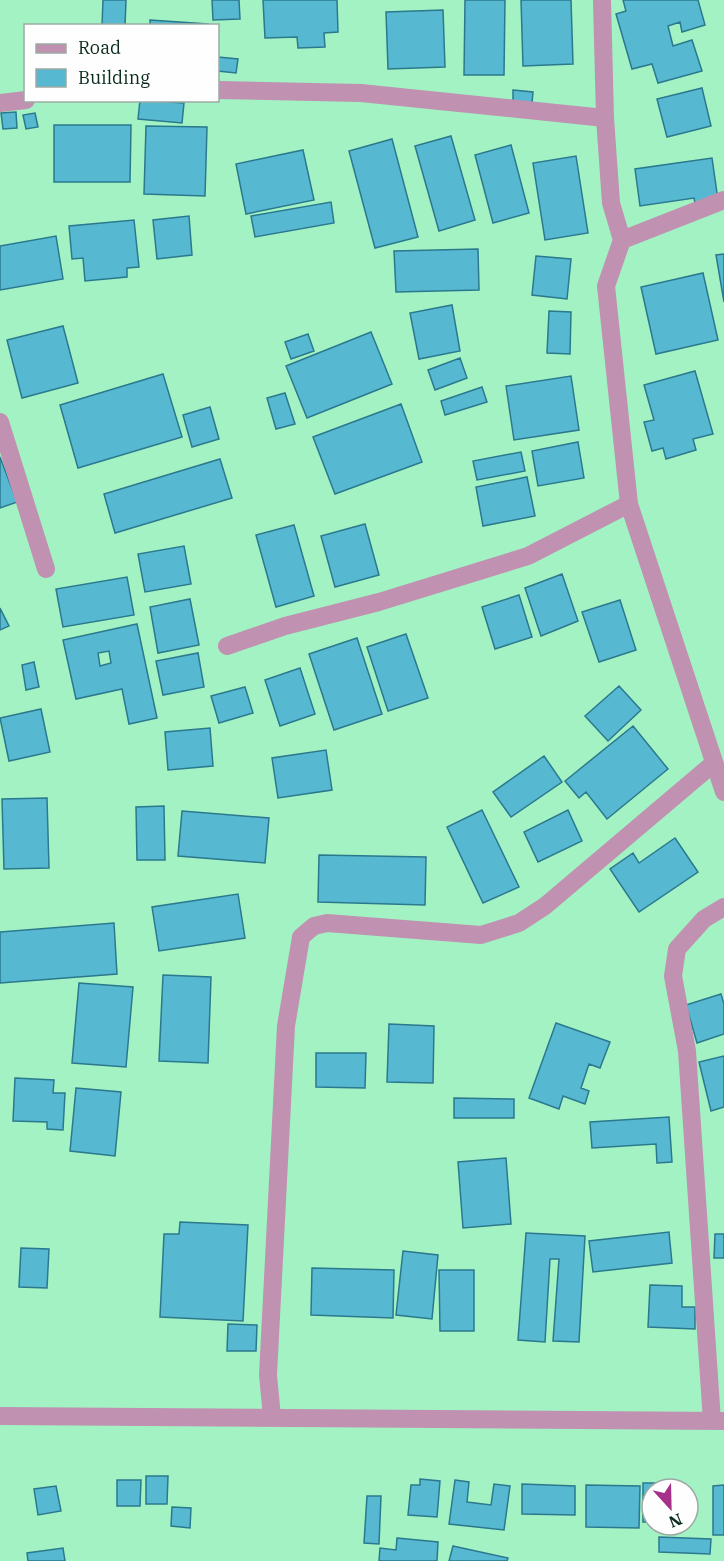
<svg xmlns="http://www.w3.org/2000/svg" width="724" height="1561" viewBox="0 0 724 1561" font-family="'IBM Plex Serif',serif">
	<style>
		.building { fill: #57b8d2; stroke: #2b798d; stroke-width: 1.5; fill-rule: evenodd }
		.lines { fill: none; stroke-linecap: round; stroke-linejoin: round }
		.minor { stroke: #c091b1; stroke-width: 18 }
	</style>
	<rect width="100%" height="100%" fill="#a3f2c4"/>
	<!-- building -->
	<path class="building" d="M103,0H126L125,26H102Z
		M212,0H239L240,19L213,20Z
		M263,0H337L338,32L324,33L325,47L298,48L297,37L265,38Z
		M465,0H505L504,75H464Z
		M521,0H571L573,64L523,66Z
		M623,0H698L705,25L682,32L680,22L668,26L673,46L692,40L702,71L658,83L652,64L632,69L616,14L626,11Z
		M443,10L445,67L388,69L386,12Z
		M150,20L208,24V26H150Z
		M218,57L238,59L236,73L218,71Z
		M702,88L711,126L667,137L657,99Z
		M513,90L533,92L532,103L513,101Z
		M140,100L184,103L182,123L138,119Z
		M16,112L17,128L3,129L1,113Z
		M35,113L38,127L26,129L23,115Z
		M54,125H131L130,182H54Z
		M146,126L207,127L205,196L144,194Z
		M451,136L475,220L439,231L415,146Z
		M392,139L418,237L375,248L349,151Z
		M511,145L529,213L493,223L475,155Z
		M303,150L314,200L246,214L236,164Z
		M576,156L588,233L545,240L533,163Z
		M712,158L718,200L695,203L694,198L640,206L635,169Z
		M331,202L334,223L255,237L251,216Z
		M189,216L192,255L157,259L153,220Z
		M134,220L139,267L127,268V277L85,281L83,258L72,259L69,226Z
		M56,236L63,279L0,290V246Z
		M478,249L479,290L396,292L394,251Z
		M724,254V302L716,255Z
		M536,256L571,259L567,299L532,295Z
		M703,273L718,340L656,354L641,287Z
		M452,305L460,351L419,359L410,313Z
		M549,311L571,312L570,354L547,353Z
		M63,326L78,383L22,398L7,340Z
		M371,332L392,384L307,418L286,366Z
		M308,334L314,351L291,359L285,342Z
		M460,358L467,378L435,390L428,370Z
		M695,371L713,434L693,439L696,450L666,459L663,448L652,451L644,422L654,420L644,385Z
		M163,374L182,437L78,468L60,405Z
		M571,376L579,430L514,440L506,386Z
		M482,387L487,402L445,415L441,401Z
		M285,393L295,424L276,429L267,398Z
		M401,404L422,462L335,494L313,437Z
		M210,407L219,439L192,447L183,415Z
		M578,442L584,478L538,486L532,451Z
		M521,452L525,471L477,480L473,461Z
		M0,457L17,502L0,508Z
		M220,459L232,498L115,533L104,494Z
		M527,477L535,516L483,526L476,487Z
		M365,524L379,575L335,587L321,536Z
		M294,525L314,596L276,607L256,535Z
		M184,546L191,584L145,592L138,554Z
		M562,574L578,621L541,636L525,588Z
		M127,577L134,615L63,627L56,589Z
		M519,595L532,637L495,649L482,607Z
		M190,599L199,645L158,653L150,607Z
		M620,600L636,650L599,662L582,612Z
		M0,608L9,626L0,630Z
		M137,624L157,718L129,724L122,689L76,699L63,640ZM109,651L111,663L100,666L98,653Z
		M406,634L428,698L388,711L367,647Z
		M357,638L382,714L334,730L309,654Z
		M198,653L204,687L163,695L156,661Z
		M34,662L39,687L26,690L22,665Z
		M300,668L315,714L280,726L265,680Z
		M619,686L641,710L608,741L585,716Z
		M245,687L253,713L219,723L211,696Z
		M41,709L50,752L9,761L0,718Z
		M633,726L668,769L607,819L586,792L579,798L565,781Z
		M210,728L213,766L168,770L165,732Z
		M326,750L332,790L278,798L272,758Z
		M544,756L562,782L511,817L493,792Z
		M47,798L49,868L4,869L2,799Z
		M164,806L165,860H137L136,807Z
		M482,810L519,887L483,903L447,827Z
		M568,810L582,841L538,862L524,832Z
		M182,811L269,818L265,863L178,856Z
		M675,838L698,872L639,912L610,869L633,853L639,863Z
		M319,855L426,857L425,905L318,902Z
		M238,894L245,938L159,951L152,907Z
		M114,923L117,974L0,983V932Z
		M163,975L211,977L208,1063L159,1061Z
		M79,983L133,987L126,1067L72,1063Z
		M721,994L724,1004V1034L697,1043L686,1005Z
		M556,1023L610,1042L600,1068L589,1064L581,1088L589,1091L585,1104L563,1096L559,1109L529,1098Z
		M389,1024L434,1026L433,1083L387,1082Z
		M316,1053H366L365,1088L316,1087Z
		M724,1056V1107L711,1111L699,1062Z
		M15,1078L54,1080L53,1093H65L63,1130L47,1129V1122L13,1121Z
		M76,1088L121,1092L115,1156L70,1151Z
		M454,1098L514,1099V1118H454Z
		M669,1117L672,1162L657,1163L656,1144L592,1148L590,1122Z
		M506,1158L511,1224L463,1228L458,1162Z
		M180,1222L248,1225L243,1321L160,1317L164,1234H179Z
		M669,1232L672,1263L593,1272L589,1241Z
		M526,1233L585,1236L579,1342L553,1341L559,1259H550L545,1342L518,1340Z
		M715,1234H724V1258H714Z
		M21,1248L49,1249L47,1288L19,1287Z
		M403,1251L438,1255L432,1319L396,1315Z
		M312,1268L394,1270L393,1318L311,1315Z
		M439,1270H474V1331H440Z
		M650,1285L682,1286V1307H695V1329L648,1327Z
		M228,1324L257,1325L256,1351H227Z
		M146,1476H168L167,1504H146Z
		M420,1479L440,1481L437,1517L408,1515L411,1485H420Z
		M117,1480H141L140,1506H117Z
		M455,1480L469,1482L467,1502L491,1505L494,1484L510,1486L504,1530L449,1524Z
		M643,1483H663V1489H652V1522H643Z
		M522,1484L575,1486V1515L522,1514Z
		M586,1485L640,1486L639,1528L586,1527Z
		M724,1485V1535H713V1486Z
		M56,1486L61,1511L38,1515L34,1489Z
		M367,1496H381L379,1544L364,1543Z
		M172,1507L191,1508L190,1528L171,1526Z
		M659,1537L711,1539L710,1554L659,1552Z
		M397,1538L438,1542L437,1561H379L380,1548L396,1550Z
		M453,1546L508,1558L507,1561H449Z
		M63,1548L65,1561H28L27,1553Z"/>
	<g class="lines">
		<!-- minor -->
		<path class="minor" d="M602,0L605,118L611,203L622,240L606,286L629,504L724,792
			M218,90L361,93L605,118
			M0,103L26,100
			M622,240L724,200
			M0,422L46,569
			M227,646L285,626L379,602L528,556L629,504
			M0,1416L724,1421
			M272,1417L268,1375L286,1026L301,937L314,926L327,923L481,935L519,923L545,906L714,763
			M712,1421L687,1051L673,976L677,949L704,919L724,907"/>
	</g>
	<!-- legend -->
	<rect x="24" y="24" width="195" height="78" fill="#fefefe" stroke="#9caaa3" stroke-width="1.5"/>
	<rect x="36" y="44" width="30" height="9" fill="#c091b1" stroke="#9caaa3" stroke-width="1.5"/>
	<text x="78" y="54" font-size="18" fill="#092b1a">Road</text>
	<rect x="36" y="69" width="30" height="18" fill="#57b8d2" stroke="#9caaa3" stroke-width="1.5"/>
	<text x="78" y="84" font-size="18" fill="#092b1a">Building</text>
	<!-- north arrow -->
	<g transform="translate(670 1507) rotate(158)"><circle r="28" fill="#fefefe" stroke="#9caaa3" stroke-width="1.5"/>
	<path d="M0-4.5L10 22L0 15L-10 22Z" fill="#a5318b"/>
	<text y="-9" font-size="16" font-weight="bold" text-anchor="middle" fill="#092b1a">N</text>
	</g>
</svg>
